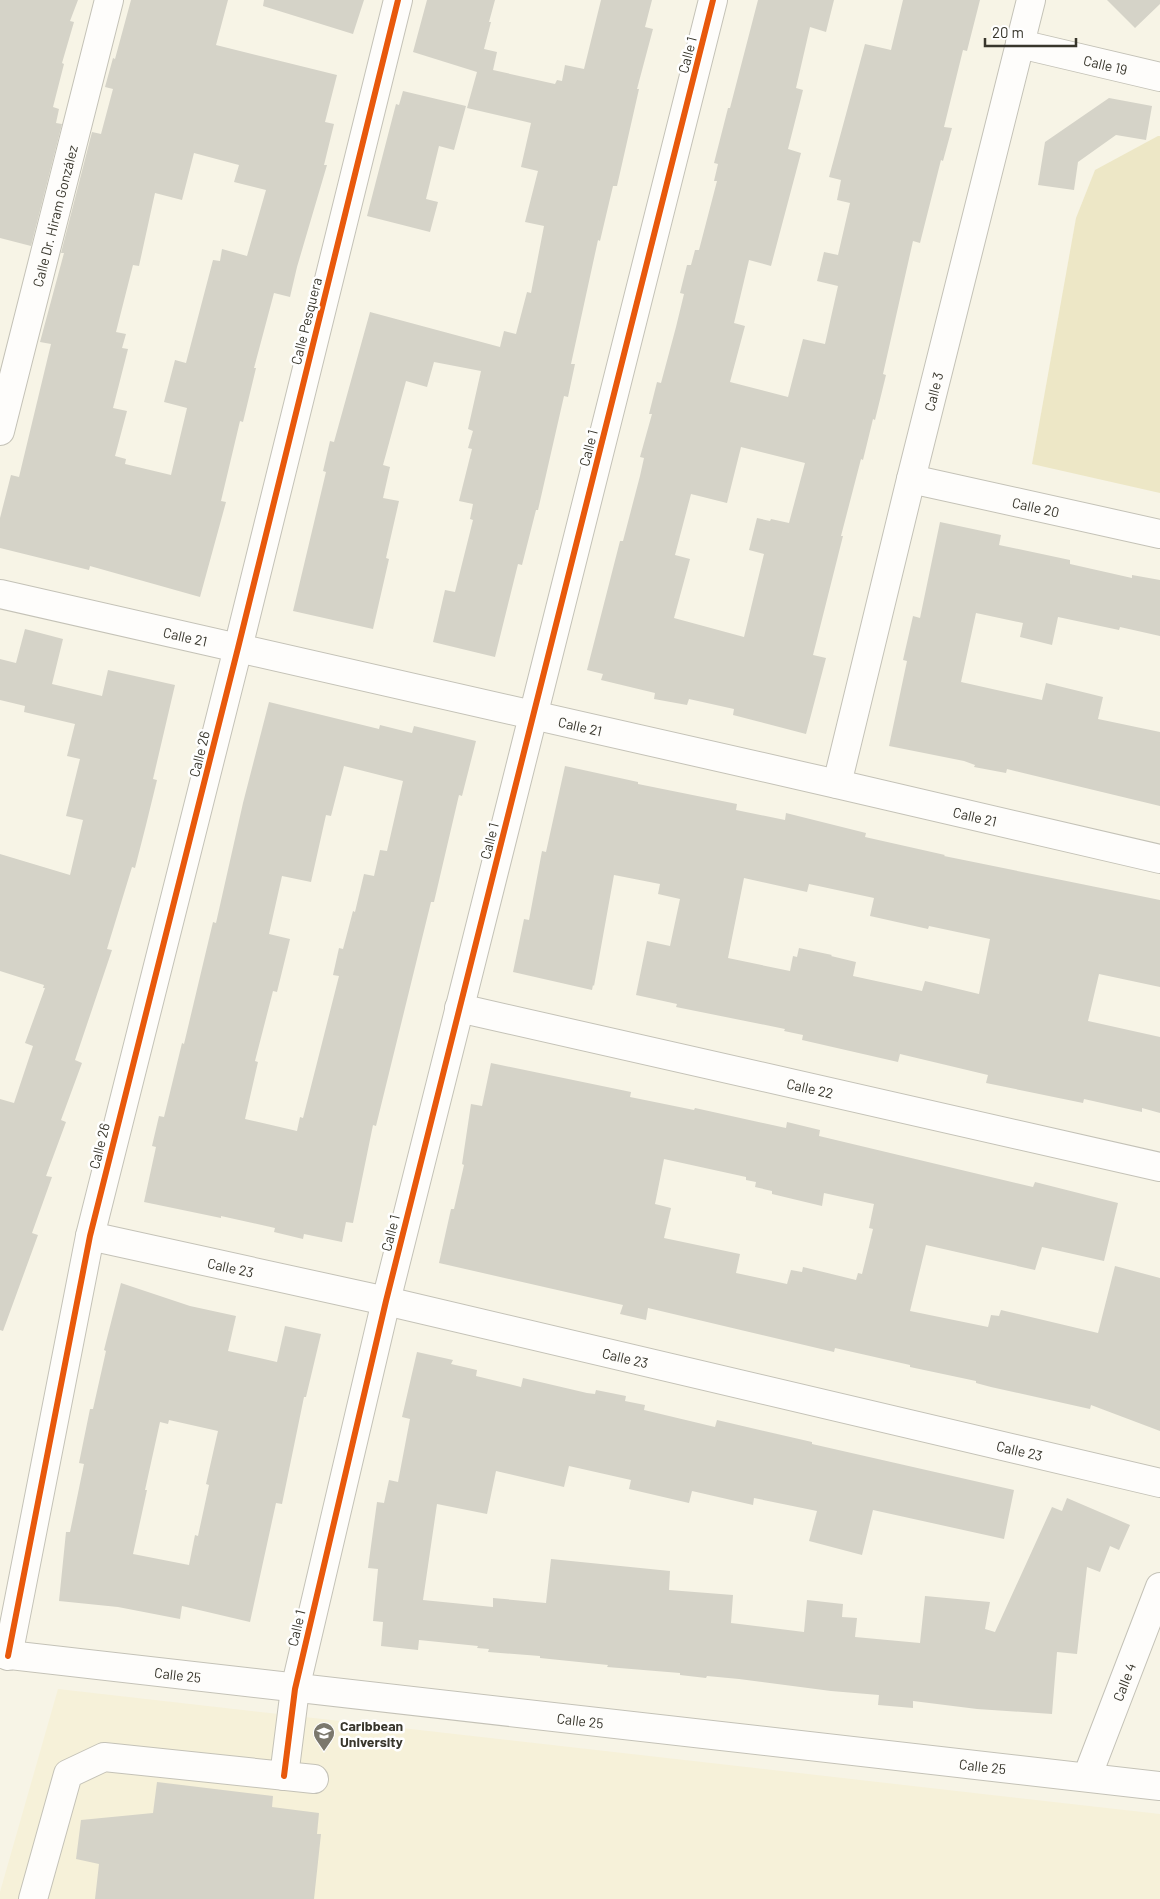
<svg xmlns="http://www.w3.org/2000/svg" width="1160" height="1899" viewBox="0 0 1160 1899" font-family="Barlow,sans-serif">
	<style>
		.built { fill: #f6f1d9 }
		.green { fill: #ede7c6 }
		.building { fill: #d5d3c8; fill-rule: evenodd }
		.lines { fill: none; stroke-linecap: round; stroke-linejoin: round }
		.minor-casing { stroke: #c4c2b7; stroke-width: 30 }
		.minor { stroke: #fefdfb; stroke-width: 28 }
		.cycleway-casing { stroke: #fff; stroke-width: 9 }
		.cycleway { stroke: #e8590c; stroke-width: 6 }
		.labels { text-anchor: middle; dominant-baseline: central; stroke-width: 5; stroke-linejoin: round; paint-order: stroke }
		.street-label { font-size: 14px; fill: #38362c; stroke: #fff }
		.poi-label { font-size: 14px; font-weight: bold; fill: #38362c; stroke: #fff; text-anchor: start }
	</style>
	<rect width="100%" height="100%" fill="#f7f4e6"/>
	<!-- built -->
	<path class="built" d="M58,1689L1160,1814V1899H0V1892Z"/>
	<!-- green -->
	<path class="green" d="M1158,136H1160V493L1032,464L1076,218L1095,170Z"/>
	<!-- building -->
	<path class="building" d="M0,0H78L70,21L74,22L62,63L64,64L53,107L59,109L56,123L62,124L31,246L0,238Z
		M131,0H228L216,45L337,75L325,122L334,124L324,165H327L297,267L290,297L274,293L254,368H256L243,422L240,421L221,501L226,502L200,597L90,566L89,570L0,548V518L11,475L19,477L51,344L40,342L64,253H61L92,132L101,134L113,89L105,87L113,58L115,59ZM194,153L239,165L234,182L266,190L247,256L222,249L220,261L213,260L186,363L175,360L164,402L187,408L171,475L125,464L126,459L115,456L127,411L113,408L128,349L122,348L126,334L116,332L133,265L139,266L155,193L182,200Z
		M264,0H364L353,34L263,6Z
		M427,0H495L489,22H491L484,49L497,52L493,70L555,84L557,80L562,81L565,65L584,69L601,0H652L645,27L653,29L637,89H639L617,186H613L600,241L598,240L571,364H575L568,397L564,396L538,510H536L522,565L518,564L495,657L433,642L445,590L455,592L473,520L470,519L473,504L459,501L472,449L468,448L473,431L468,429L481,371L434,362L427,387L406,381L383,465L390,467L383,498L399,501L386,558L389,559L373,629L293,611L326,472L323,471L330,441L334,442L370,312L500,347L504,331L516,334L527,292L531,293L544,226L525,222L538,171L521,167L531,123L467,108L477,72L413,52Z
		M758,0H834L826,32L810,27L796,88L803,90L788,149L801,153L771,266L749,260L734,323L745,326L730,382L788,397L803,339L825,344L838,286L817,281L824,252L838,255L850,203L837,200L841,180L829,177L865,44L891,50L903,0H980L967,51L963,50L944,127L952,128L943,161L941,160L920,243L913,241L883,374L886,375L875,420L873,419L863,460L861,459L841,536H843L813,655L826,658L806,734L733,715L734,709L689,699L687,705L654,699L655,693L601,680L603,674L587,670L620,541H623L640,476L644,458L640,457L652,414H649L657,382L661,383L676,327L684,294L680,293L687,265H691L695,250H699L717,181H714L718,164L714,163L728,108H730ZM741,447L805,463L789,523L771,519L770,521L757,518L749,550L764,554L744,637L674,618L690,559L675,555L691,494L727,503Z
		M1107,0H1160V4L1135,28Z
		M403,91L466,106L454,150L439,146L426,199L438,202L430,232L367,216L396,104L399,105Z
		M1109,98L1152,106L1146,140L1116,135L1078,162L1074,190L1038,185L1045,142Z
		M940,522L1001,535L999,545L1070,560V564L1132,578V575L1160,580V636L1120,627L1119,630L1058,617L1052,645L1020,637L1023,623L976,613L961,682L1042,700L1046,683L1103,697L1098,719L1160,732V806L1007,769L1006,773L974,767L975,765L964,761L889,746L907,661L903,660L913,616L920,618Z
		M25,629L63,639L52,684L102,696L108,670L175,685L153,779L157,780L146,825L135,868L132,867L107,949L112,950L75,1060L82,1063L61,1120L66,1122L46,1176L52,1177L32,1233L38,1235L3,1331L0,1330V1099L14,1103L33,1046L25,1043L45,988H43L44,985L0,971V854L70,875L83,820L66,816L80,759L67,756L75,724L24,712L25,706L0,700V659L16,663Z
		M269,702L379,729L380,725L412,733L414,726L476,741L462,796L459,795L434,902H431L376,1126L373,1125L353,1223L346,1222L342,1242L304,1234L303,1239L274,1232L275,1228L221,1216V1218L144,1202L156,1147L152,1146L159,1116L164,1117L182,1043L184,1044L213,922L216,923L243,803ZM344,766L403,781L387,851L380,850L374,876L364,874L355,912L353,911L343,949L339,948L333,975L339,976L303,1118L300,1117L297,1131L245,1119L258,1062L255,1061L273,991L277,992L290,939L269,934L282,876L311,882L326,815L331,816Z
		M565,766L638,782V784L737,804L736,810L785,820L786,813L866,833L865,837L945,855L944,856L1160,900V987L1099,974L1088,1021L1160,1037V1113L1142,1108V1112L1084,1099L1083,1103L986,1083L988,1075L900,1054L898,1062L802,1040L803,1035L784,1031L785,1029L676,1007L677,1004L636,995L647,941L670,946L680,899L658,894L660,884L614,875L594,986L593,985L592,990L513,972L524,919L529,920L542,851L546,852ZM744,878L807,892L809,884L874,898L870,916L928,929L929,926L990,939L979,994L925,981L922,991L853,976L856,962L831,956L832,955L799,948L797,957L793,956L790,971L728,958Z
		M491,1063L631,1092L630,1097L694,1110L695,1108L786,1128L787,1122L820,1130L819,1136L1033,1187L1035,1182L1118,1203L1104,1261L1042,1247L1035,1270L926,1245L910,1311L988,1327L991,1315L999,1316L1001,1310L1098,1333L1115,1266L1160,1278V1431L1091,1405L1090,1409L991,1387L976,1383V1381L910,1367V1365L835,1348L834,1352L648,1308L646,1320L620,1314L623,1305L439,1263L451,1209H454L464,1165L462,1164L471,1104L482,1106ZM664,1159L746,1177V1180L756,1182L755,1187L772,1191V1194L822,1206L824,1193L874,1204L869,1228L873,1229L862,1274L858,1273L856,1280L803,1267L802,1272L791,1270L787,1284L736,1273L740,1254L664,1238L671,1208L655,1204Z
		M121,1283L190,1306L236,1316L228,1351L277,1362L285,1326L321,1334L306,1397H304L282,1504L276,1503L250,1622L182,1606L180,1619L118,1607L59,1601L66,1532H70L84,1464L79,1463L90,1409H93L106,1351L104,1350ZM169,1420L218,1431L206,1484L209,1485L198,1536L195,1535L189,1565L133,1554L147,1490H145L160,1422L168,1424Z
		M417,1352L453,1360L451,1364L477,1370L476,1376L521,1387L523,1378L587,1393L595,1394L596,1390L626,1396L625,1401L645,1405L644,1410L715,1427L717,1420L812,1442V1444L1014,1490L1004,1539L873,1510L862,1555L809,1541L817,1511L754,1498L753,1505L692,1491L689,1503L629,1489L631,1480L569,1466L564,1487L496,1471L487,1514L437,1504L423,1600L493,1607V1598L546,1603L551,1559L670,1571L669,1590L733,1595L731,1623L804,1632L807,1600L843,1604L842,1617L857,1618L855,1637L920,1643L925,1596L990,1602L985,1629L995,1632L1052,1507L1062,1511L1067,1498L1130,1525L1119,1550L1110,1546L1100,1572L1087,1567L1077,1654L1057,1652L1052,1714L977,1709L913,1701V1708L878,1705L879,1695L831,1691L739,1679L707,1676L706,1678L680,1675V1673L607,1667L608,1665L540,1658V1656L488,1652L489,1649L477,1648L478,1646L419,1640L418,1650L381,1646L383,1622L373,1621L378,1569L368,1568L377,1502L384,1503L389,1480L398,1482L410,1419L402,1417Z
		M157,1782L273,1796L272,1807L319,1813L317,1834H321L314,1899H95L99,1864L76,1859L81,1820L153,1813Z"/>
	<g class="lines">
		<!-- minor casing -->
		<g class="minor-casing">
			<g id="minor">
				<path id="s1" d="M1020,44L1160,77"/>
				<path id="s2" d="M0,431L109,0"/>
				<path id="s3" d="M911,479L1160,534"/>
				<path id="s4" d="M0,594L837,784L1160,859"/>
				<path id="s5" d="M837,784L911,479L1031,0"/>
				<path id="s6" d="M459,1008L1160,1167"/>
				<path id="s7" d="M90,1236L386,1301L1160,1483"/>
				<path id="s8" d="M0,1654L1160,1786"/>
				<path d="M8,1656L90,1236L238,648L398,0"/>
				<path d="M284,1776L295,1689L386,1301L713,0"/>
				<path id="s9" d="M1087,1777L1160,1587"/>
				<path d="M33,1899L68,1774L104,1757L314,1779"/>
			</g>
		</g>
		<!-- minor -->
		<use href="#minor" class="minor"/>
		<!-- cycleway casing -->
		<g class="cycleway-casing">
			<path id="cycleway" d="M8,1656L90,1236L238,648L398,0
				M284,1776L295,1689L386,1301L713,0"/>
		</g>
		<!-- cycleway -->
		<use href="#cycleway" class="cycleway"/>
	</g>
	<!-- icons -->
	<defs>
		<g id="university-pin" transform="scale(1.125)"><path d="M0 17L-7.5 6A9.5 9.5 0 1 1 7.5 6Z" fill="#7b786d" stroke="#fff"/><path d="M0-5L7-2L0 1L-7-2ZM-4 1L0 2.5L4 1V4Q0 6-4 4Z" fill="#fff"/></g>
	</defs>
	<g fill-rule="evenodd">
		<use href="#university-pin" x="324" y="1733"/>
	</g>
	<g class="labels">
		<!-- street labels -->
		<g class="street-label">
			<text transform="translate(687 55) rotate(-76)">Calle 1</text>
			<text stroke="none"><textPath href="#s1" startOffset="88">Calle 19</textPath></text>
			<text stroke="none"><textPath href="#s2" startOffset="222">Calle Dr. Hiram González</textPath></text>
			<text transform="translate(306 321) rotate(-76)">Calle Pesquera</text>
			<text stroke="none"><textPath href="#s5" startOffset="404">Calle 3</textPath></text>
			<text transform="translate(588 448) rotate(-76)">Calle 1</text>
			<text stroke="none"><textPath href="#s3" startOffset="128">Calle 20</textPath></text>
			<text stroke="none"><textPath href="#s4" startOffset="190">Calle 21</textPath></text>
			<text stroke="none"><textPath href="#s4" startOffset="595">Calle 21</textPath></text>
			<text transform="translate(199 754) rotate(-76)">Calle 26</text>
			<text stroke="none"><textPath href="#s4" startOffset="1000">Calle 21</textPath></text>
			<text transform="translate(489 841) rotate(-76)">Calle 1</text>
			<text stroke="none"><textPath href="#s6" startOffset="360">Calle 22</textPath></text>
			<text transform="translate(99 1146) rotate(-76)">Calle 26</text>
			<text transform="translate(390 1233) rotate(-76)">Calle 1</text>
			<text stroke="none"><textPath href="#s7" startOffset="144">Calle 23</textPath></text>
			<text stroke="none"><textPath href="#s7" startOffset="549">Calle 23</textPath></text>
			<text stroke="none"><textPath href="#s7" startOffset="954">Calle 23</textPath></text>
			<text transform="translate(296 1628) rotate(-77)">Calle 1</text>
			<text stroke="none"><textPath href="#s8" startOffset="179">Calle 25</textPath></text>
			<text stroke="none"><textPath href="#s9" startOffset="102">Calle 4</textPath></text>
			<text stroke="none"><textPath href="#s8" startOffset="584">Calle 25</textPath></text>
			<text stroke="none"><textPath href="#s8" startOffset="989">Calle 25</textPath></text>
		</g>
		<!-- poi labels -->
		<g class="poi-label">
			<text x="340" y="1725">Caribbean<tspan x="340" dy="16">University</tspan></text>
		</g>
	</g>
	<!-- scale -->
	<path d="M985 38v8h91v-8" fill="none" stroke="#38362c" stroke-width="2.5"/>
	<text x="992" y="38" font-size="15" fill="#38362c" stroke="#ffffff" stroke-width="4" paint-order="stroke">20 m</text>
</svg>
